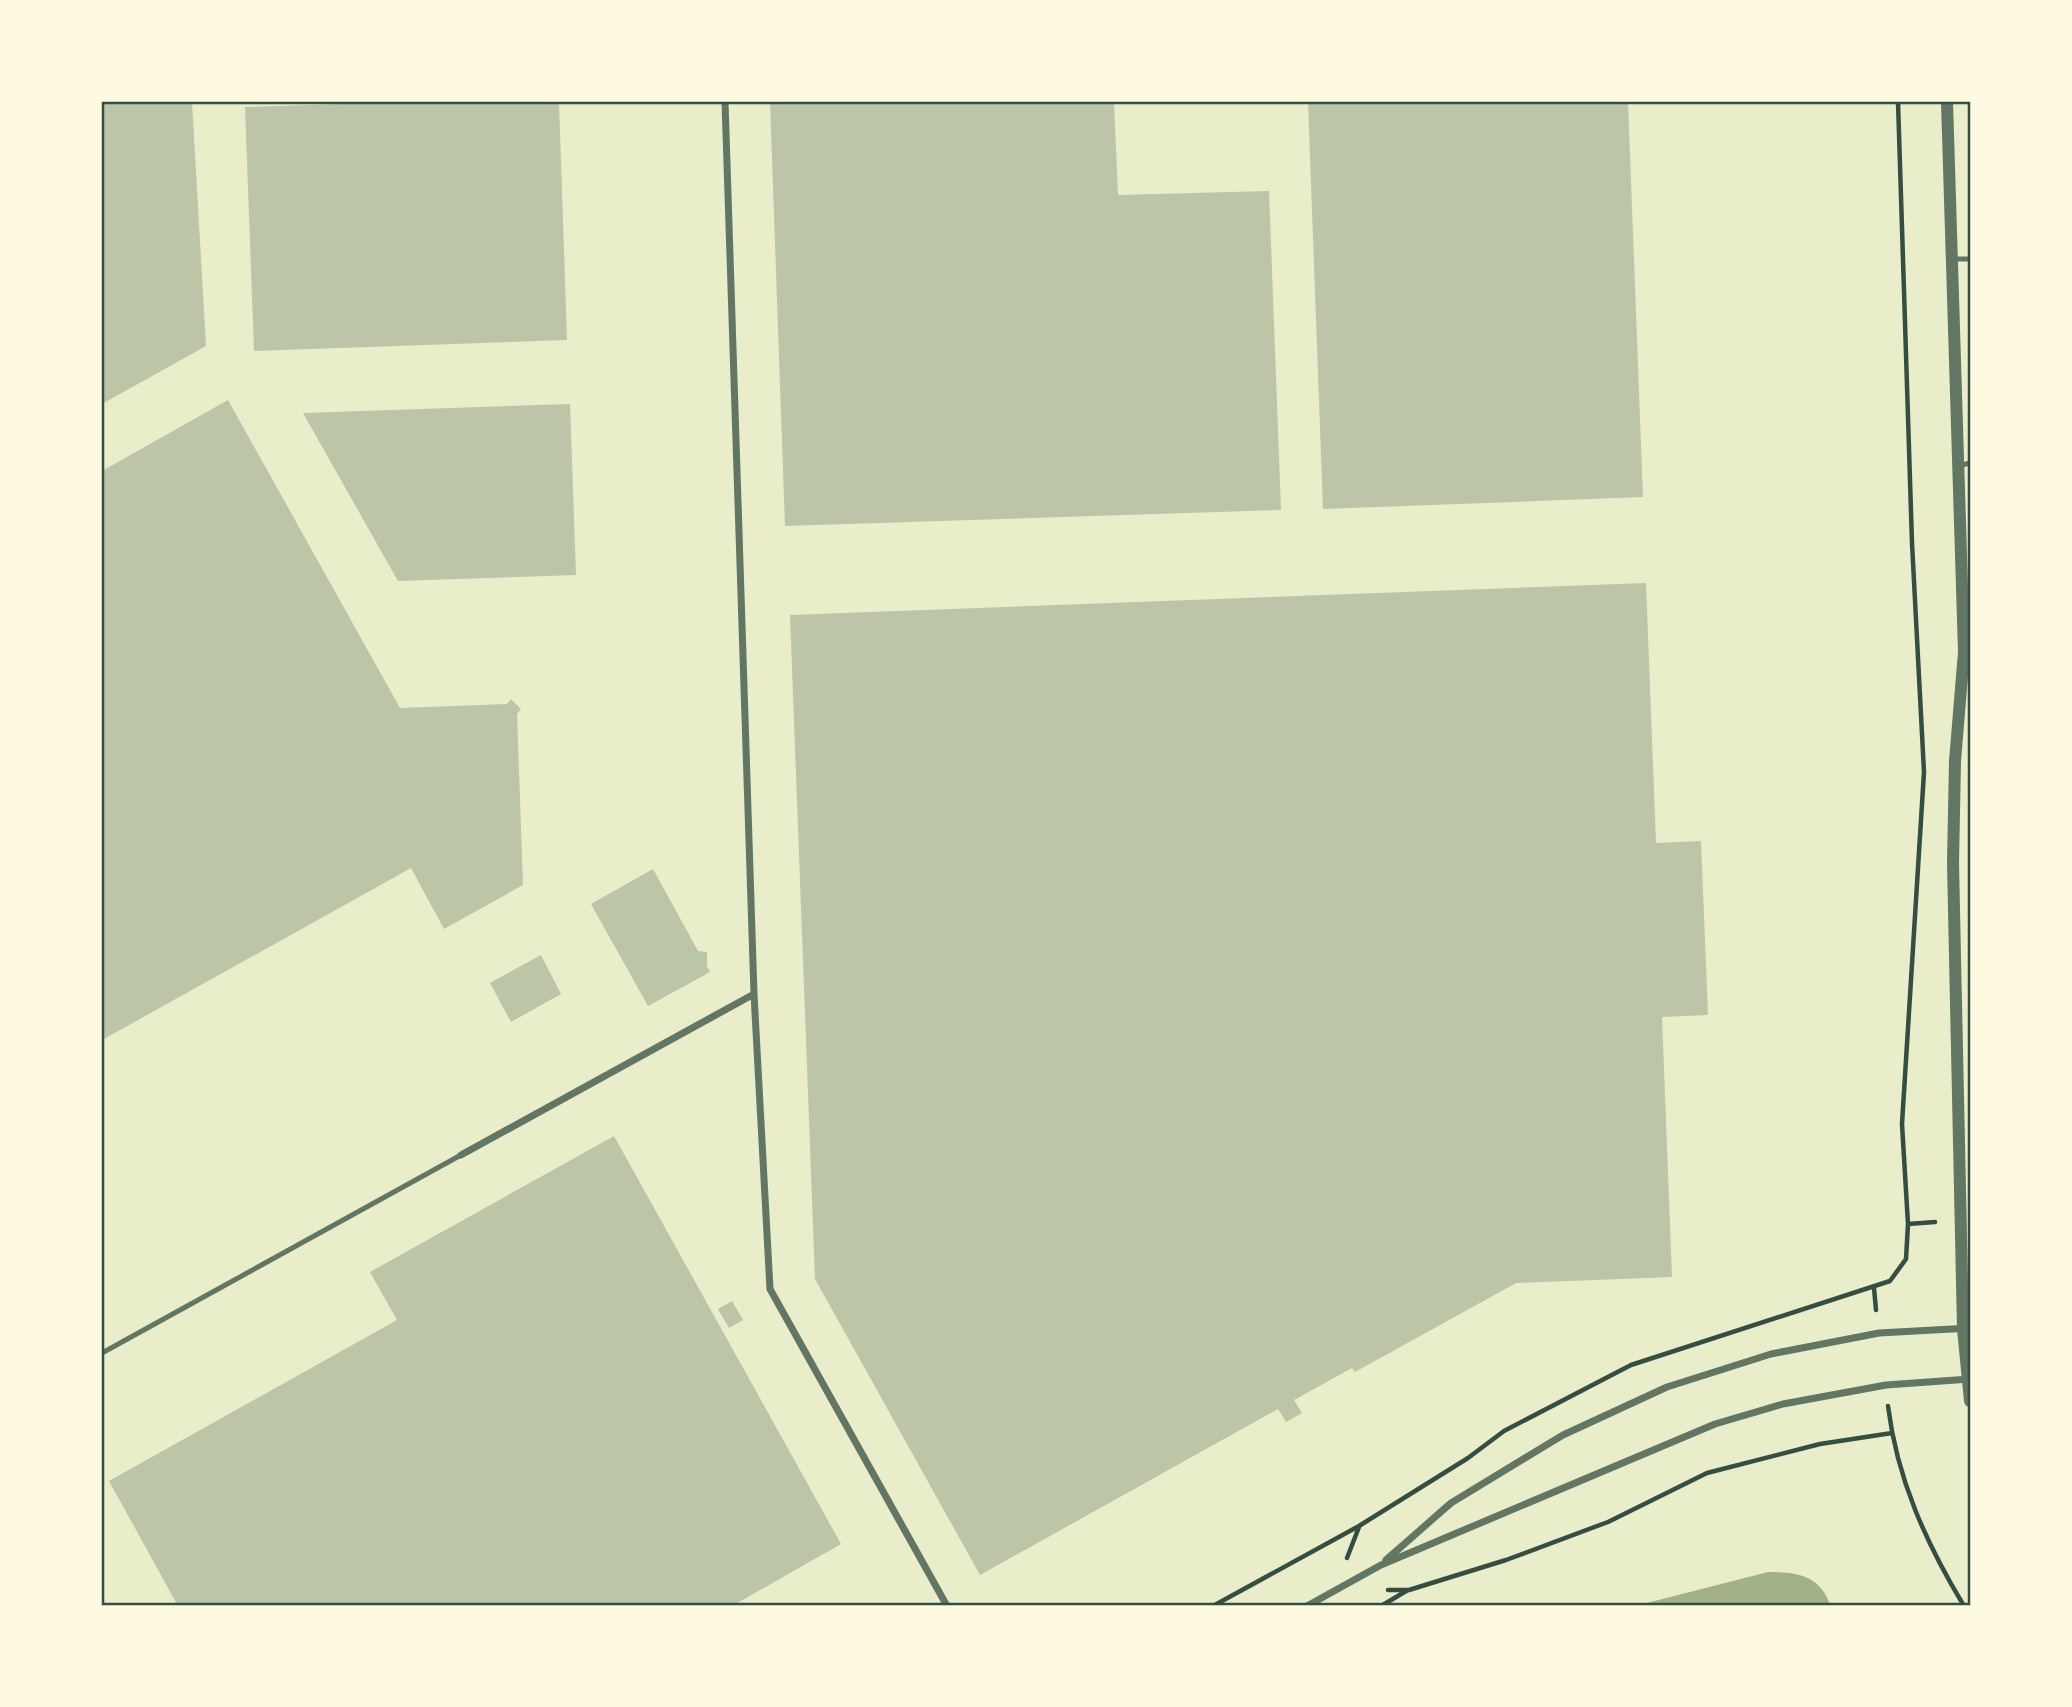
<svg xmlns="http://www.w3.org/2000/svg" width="2072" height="1707" viewBox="0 0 2072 1707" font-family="'Noto Sans',sans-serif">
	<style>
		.water { fill: #a3b18a }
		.building { fill: #bcc5a7 }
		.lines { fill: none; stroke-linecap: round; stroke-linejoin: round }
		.path { stroke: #344e41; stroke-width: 4.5 }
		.service { stroke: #617663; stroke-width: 5 }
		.minor { stroke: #617663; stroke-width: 7 }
		.tertiary { stroke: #617663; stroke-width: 12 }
		.neatline { fill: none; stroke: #344e41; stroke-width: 2.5 }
	</style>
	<rect width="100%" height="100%" fill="#e9edc9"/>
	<!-- water -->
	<path class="water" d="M1768,1572C1797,1572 1820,1575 1830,1605H1639Z"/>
	<!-- building -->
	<path class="building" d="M102,102H192L206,346L102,404Z
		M407,102H559L567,340L254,351L245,107Z
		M770,102H1114L1118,195L1269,191L1281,510L785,526Z
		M1308,102H1628L1643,497L1323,509Z
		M228,400L400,708L507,704L511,699L521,709L517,714L523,885L444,929L411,868L102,1040V471Z
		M570,404L576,575L398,581L303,413Z
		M1646,583L1656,843L1701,841L1708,1015L1662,1017L1672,1277L1516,1283L1355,1372L1352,1368L1294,1400L1302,1413L1286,1422L1278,1409L980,1575L815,1279L790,615Z
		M653,869L698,951L707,952V966L710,972L648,1006L591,904Z
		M541,955L561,994L511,1022L490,983Z
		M614,1136L841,1544L732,1606H178L109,1481L397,1320L370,1272Z
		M732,1301L743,1320L729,1328L718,1309Z"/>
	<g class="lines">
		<!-- path -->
		<path class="path" d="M1898,102L1912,543L1924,772L1902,1124L1908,1224
			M1874,1288L1876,1310
			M1888,1406C1897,1479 1926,1543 1964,1606
			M1347,1558L1359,1527
			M1388,1590H1409L1506,1560L1608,1522L1707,1473L1820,1444L1892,1433
			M1213,1606L1359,1526L1468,1458L1504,1431L1631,1365L1890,1281L1906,1259L1908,1224L1935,1222
			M1381,1606L1408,1590"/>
		<!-- service -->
		<path class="service" d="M1952,259H1970
			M1958,466L1970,463
			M102,1353L461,1155"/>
		<!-- minor -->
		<path class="minor" d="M725,102L754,994L770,1289L947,1606
			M461,1155L754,994
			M1386,1560L1451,1503L1563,1435L1667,1387L1771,1354L1879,1333L1970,1328
			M1307,1606L1381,1565L1715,1424L1783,1404L1886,1385L1970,1379"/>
		<!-- tertiary -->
		<path class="tertiary" d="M1947,102L1964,652L1955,761L1953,863L1963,1329L1970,1401"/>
	</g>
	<!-- border -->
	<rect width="2072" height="1707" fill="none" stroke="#fefae0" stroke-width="206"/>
	<rect x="103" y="103" width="1866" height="1501" class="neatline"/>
</svg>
